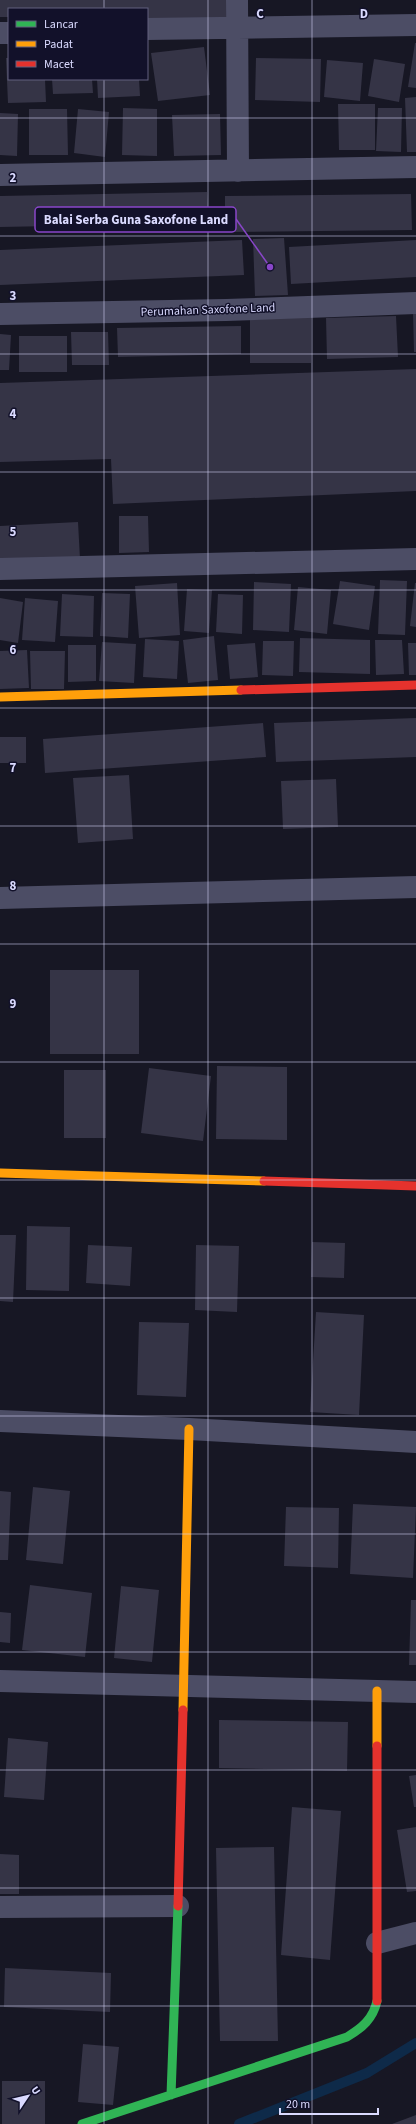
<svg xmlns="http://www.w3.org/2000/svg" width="416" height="2124" viewBox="0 0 416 2124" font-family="'Source Sans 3',sans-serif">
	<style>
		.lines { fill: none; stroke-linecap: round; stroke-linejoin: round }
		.stream { stroke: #0e2a49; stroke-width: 10 }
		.building { fill: #353446 }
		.street { stroke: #4c4d65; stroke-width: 22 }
		.fast { stroke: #30b455; stroke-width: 9 }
		.slow { stroke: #ff9f0a; stroke-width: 9 }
		.jam { stroke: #e5322d; stroke-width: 9 }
		.grid { fill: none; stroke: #dadaff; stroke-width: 1; stroke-opacity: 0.55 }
		.labels { text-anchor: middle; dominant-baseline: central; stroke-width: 3; stroke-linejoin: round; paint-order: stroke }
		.street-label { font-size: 12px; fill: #dadaff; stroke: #12112a }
		.grid-label { font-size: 13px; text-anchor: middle; font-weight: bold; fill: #dadaff; stroke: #12112a; stroke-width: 3; stroke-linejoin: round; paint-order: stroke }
		.leader { fill: none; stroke: #8946c9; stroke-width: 1.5 }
		.callout-dot { fill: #8946c9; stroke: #12112a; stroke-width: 1.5 }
		.callout { fill: #12112a; stroke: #8946c9; stroke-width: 1.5 }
		.callout-label { font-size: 13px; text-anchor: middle; font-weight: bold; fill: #dadaff }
	</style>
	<rect width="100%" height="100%" fill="#171724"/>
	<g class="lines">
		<!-- stream -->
		<path class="stream" d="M239,2124L367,2073L416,2043"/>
	</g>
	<!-- building -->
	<path class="building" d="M0,0H226V21L147,20V9H9V17H0Z
		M415,43H416V88L408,87Z
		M204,47L210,95L158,101L151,53Z
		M6,58H9V79H45L46,102L8,103Z
		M256,58L321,59L320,102L255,100Z
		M374,59L405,64L399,102L368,96Z
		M327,60L363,63L360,101L324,97Z
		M52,79H92L93,93L53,94Z
		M97,79H139L140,96L98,98Z
		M416,97V152H407L405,98Z
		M338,104H375V150H339Z
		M123,108L157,109V156L122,155Z
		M378,108H402L401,152L376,151Z
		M29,109H67L68,155H29Z
		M78,109L109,112L105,157L74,153Z
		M0,113L18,114L17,156L0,155Z
		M220,114L221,155L174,156L172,115Z
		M207,192L209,223L0,227V196Z
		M411,194L412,230L225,232V196Z
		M284,238L288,295L255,296L253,239Z
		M242,240L244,275L0,285V250Z
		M416,240V277L291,284L289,247Z
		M413,312H416V352H414Z
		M396,316L398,357L327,359L326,318Z
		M250,317H311V363H250Z
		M241,326V354L118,357L117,328Z
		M71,332H108L109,365H72Z
		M0,334L11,335L9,370H0Z
		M19,336H67V372H19Z
		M416,369V491L113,504L111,459L0,462V383Z
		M119,516H148L149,552L119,553Z
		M78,522L80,559L0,563V526Z
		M380,580L407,581L405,635L378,634Z
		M340,581L375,586L369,630L333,624Z
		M254,582L291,584L289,632L253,630Z
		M177,583L180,635L139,638L135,586Z
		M415,583H416V627L410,626Z
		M298,587L331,590L327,634L294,630Z
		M187,589L212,590L209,633L184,631Z
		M102,593L130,594L128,638L100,636Z
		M62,594L94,596L93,637L60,636Z
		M218,594L243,595L242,634L216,632Z
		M0,598L23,602L18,643L0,640Z
		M25,598L58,601L55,642L22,640Z
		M214,636L218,680L188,683L183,640Z
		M300,638L370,640V674L299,672Z
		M145,639L179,641L177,679L143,677Z
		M375,640H402L404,674L376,675Z
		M263,641H294L293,676L262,675Z
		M102,642L136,644L134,683L99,681Z
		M255,643L258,677L230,679L227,645Z
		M408,643H416V675H409Z
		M68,645H96V681L68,682Z
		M27,650L29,688L0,689V651Z
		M30,651H65L64,689H31Z
		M416,718V757L276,762L274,723Z
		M263,723L266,757L45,773L43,739Z
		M0,737H26V763H0Z
		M129,775L133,839L78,843L73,778Z
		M336,779L338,827L283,829L281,781Z
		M50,970H139V1054H50Z
		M217,1066L287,1067V1140L216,1139Z
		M149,1068L211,1076L203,1141L141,1133Z
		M64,1070H106V1138H64Z
		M27,1226L70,1227L69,1291L26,1290Z
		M0,1235H16L13,1302L0,1301Z
		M312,1242L345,1243L344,1278L311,1277Z
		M88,1245L132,1247L130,1286L86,1283Z
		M196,1245L239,1246L237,1312L195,1310Z
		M316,1312L364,1315L359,1415L310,1412Z
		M139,1322L189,1323L186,1397L137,1395Z
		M33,1487L70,1491L63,1564L26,1560Z
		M0,1491L11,1492L8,1560H0Z
		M353,1504L416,1507L413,1578L350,1574Z
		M286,1507L339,1508L338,1568L284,1566Z
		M30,1585L92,1593L85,1657L22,1650Z
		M121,1586L159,1590L152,1662L114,1658Z
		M411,1600H416V1665H409Z
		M0,1612L11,1613L10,1643L0,1642Z
		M219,1720L348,1722L347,1771L219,1768Z
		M8,1738L48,1742L44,1800L4,1797Z
		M416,1775V1807H414L409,1776Z
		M292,1807L341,1811L330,1960L281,1955Z
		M416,1827V1891L407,1892L397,1830Z
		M274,1847L278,2041H220L216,1848Z
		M0,1854L19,1855V1894H0Z
		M5,1968L111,1973L110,2012L4,2007Z
		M83,2044L119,2047L113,2105L78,2102Z
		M2,2081H45V2124H2Z
		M416,2115V2124H392Z"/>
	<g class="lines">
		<!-- street -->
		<path class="street" d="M237,0L238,171
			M147,29L416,25
			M0,33H9
			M0,175L416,167
			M0,314L226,310L416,303
			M0,569L416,559
			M0,898L416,887
			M0,1421L189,1429L416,1442
			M0,1681L416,1692
			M0,1907L178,1906
			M377,1943L416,1933"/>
		<!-- fast -->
		<path class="fast" d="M171,2095L178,1906
			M82,2124L347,2037C362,2028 373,2019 377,2001"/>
		<!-- slow -->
		<path class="slow" d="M0,697L241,690
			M0,1173L264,1181
			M377,1691V1746
			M183,1710L189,1429"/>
		<!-- jam -->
		<path class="jam" d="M241,690L416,685
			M264,1181L416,1186
			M377,1746V2001
			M178,1906L183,1710"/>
	</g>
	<!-- grid -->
	<path class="grid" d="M104,0V9M208,0V2124M312,0V2124M104,79V2124M0,118H416M0,236H416M0,354H416M0,472H416M0,590H416M0,708H416M0,826H416M0,944H416M0,1062H416M0,1180H416M0,1298H416M0,1416H416M0,1534H416M0,1652H416M0,1770H416M0,1888H416M0,2006H416"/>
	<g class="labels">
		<!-- street labels -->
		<g class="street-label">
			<text transform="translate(208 310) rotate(-2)">Perumahan Saxofone Land</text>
		</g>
	</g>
	<g class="grid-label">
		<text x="260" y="18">C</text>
		<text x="364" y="18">D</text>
		<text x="13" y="182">2</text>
		<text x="13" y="300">3</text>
		<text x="13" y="418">4</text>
		<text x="13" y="536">5</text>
		<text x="13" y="654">6</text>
		<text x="13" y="772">7</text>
		<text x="13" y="890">8</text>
		<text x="13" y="1008">9</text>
	</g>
	<!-- callouts -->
	<path class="leader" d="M270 267L236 219"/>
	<circle class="callout-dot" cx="270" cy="267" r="4"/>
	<rect class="callout" x="35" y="207" width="201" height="25" rx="4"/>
	<g class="callout-label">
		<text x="136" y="224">Balai Serba Guna Saxofone Land</text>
	</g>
	<!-- legend -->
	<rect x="8" y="8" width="140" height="72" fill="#12112a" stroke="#62617f"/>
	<rect x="16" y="21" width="20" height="6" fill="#30b455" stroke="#62617f"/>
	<text x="44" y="28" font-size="12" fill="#dadaff">Lancar</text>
	<rect x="16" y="41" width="20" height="6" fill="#ff9f0a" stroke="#62617f"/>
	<text x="44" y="48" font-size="12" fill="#dadaff">Padat</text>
	<rect x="16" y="61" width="20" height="6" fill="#e5322d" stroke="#62617f"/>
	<text x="44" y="68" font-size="12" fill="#dadaff">Macet</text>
	<!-- north arrow -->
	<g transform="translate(28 2096) rotate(55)" stroke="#12112a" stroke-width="3" paint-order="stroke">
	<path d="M0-3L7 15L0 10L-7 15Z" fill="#dadaff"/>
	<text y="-6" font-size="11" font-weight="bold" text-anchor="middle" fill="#dadaff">U</text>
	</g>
	<!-- scale -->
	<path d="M280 2108v6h98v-6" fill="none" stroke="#dadaff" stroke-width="2"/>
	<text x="286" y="2108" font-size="12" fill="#dadaff" stroke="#12112a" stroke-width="3" paint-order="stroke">20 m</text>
</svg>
